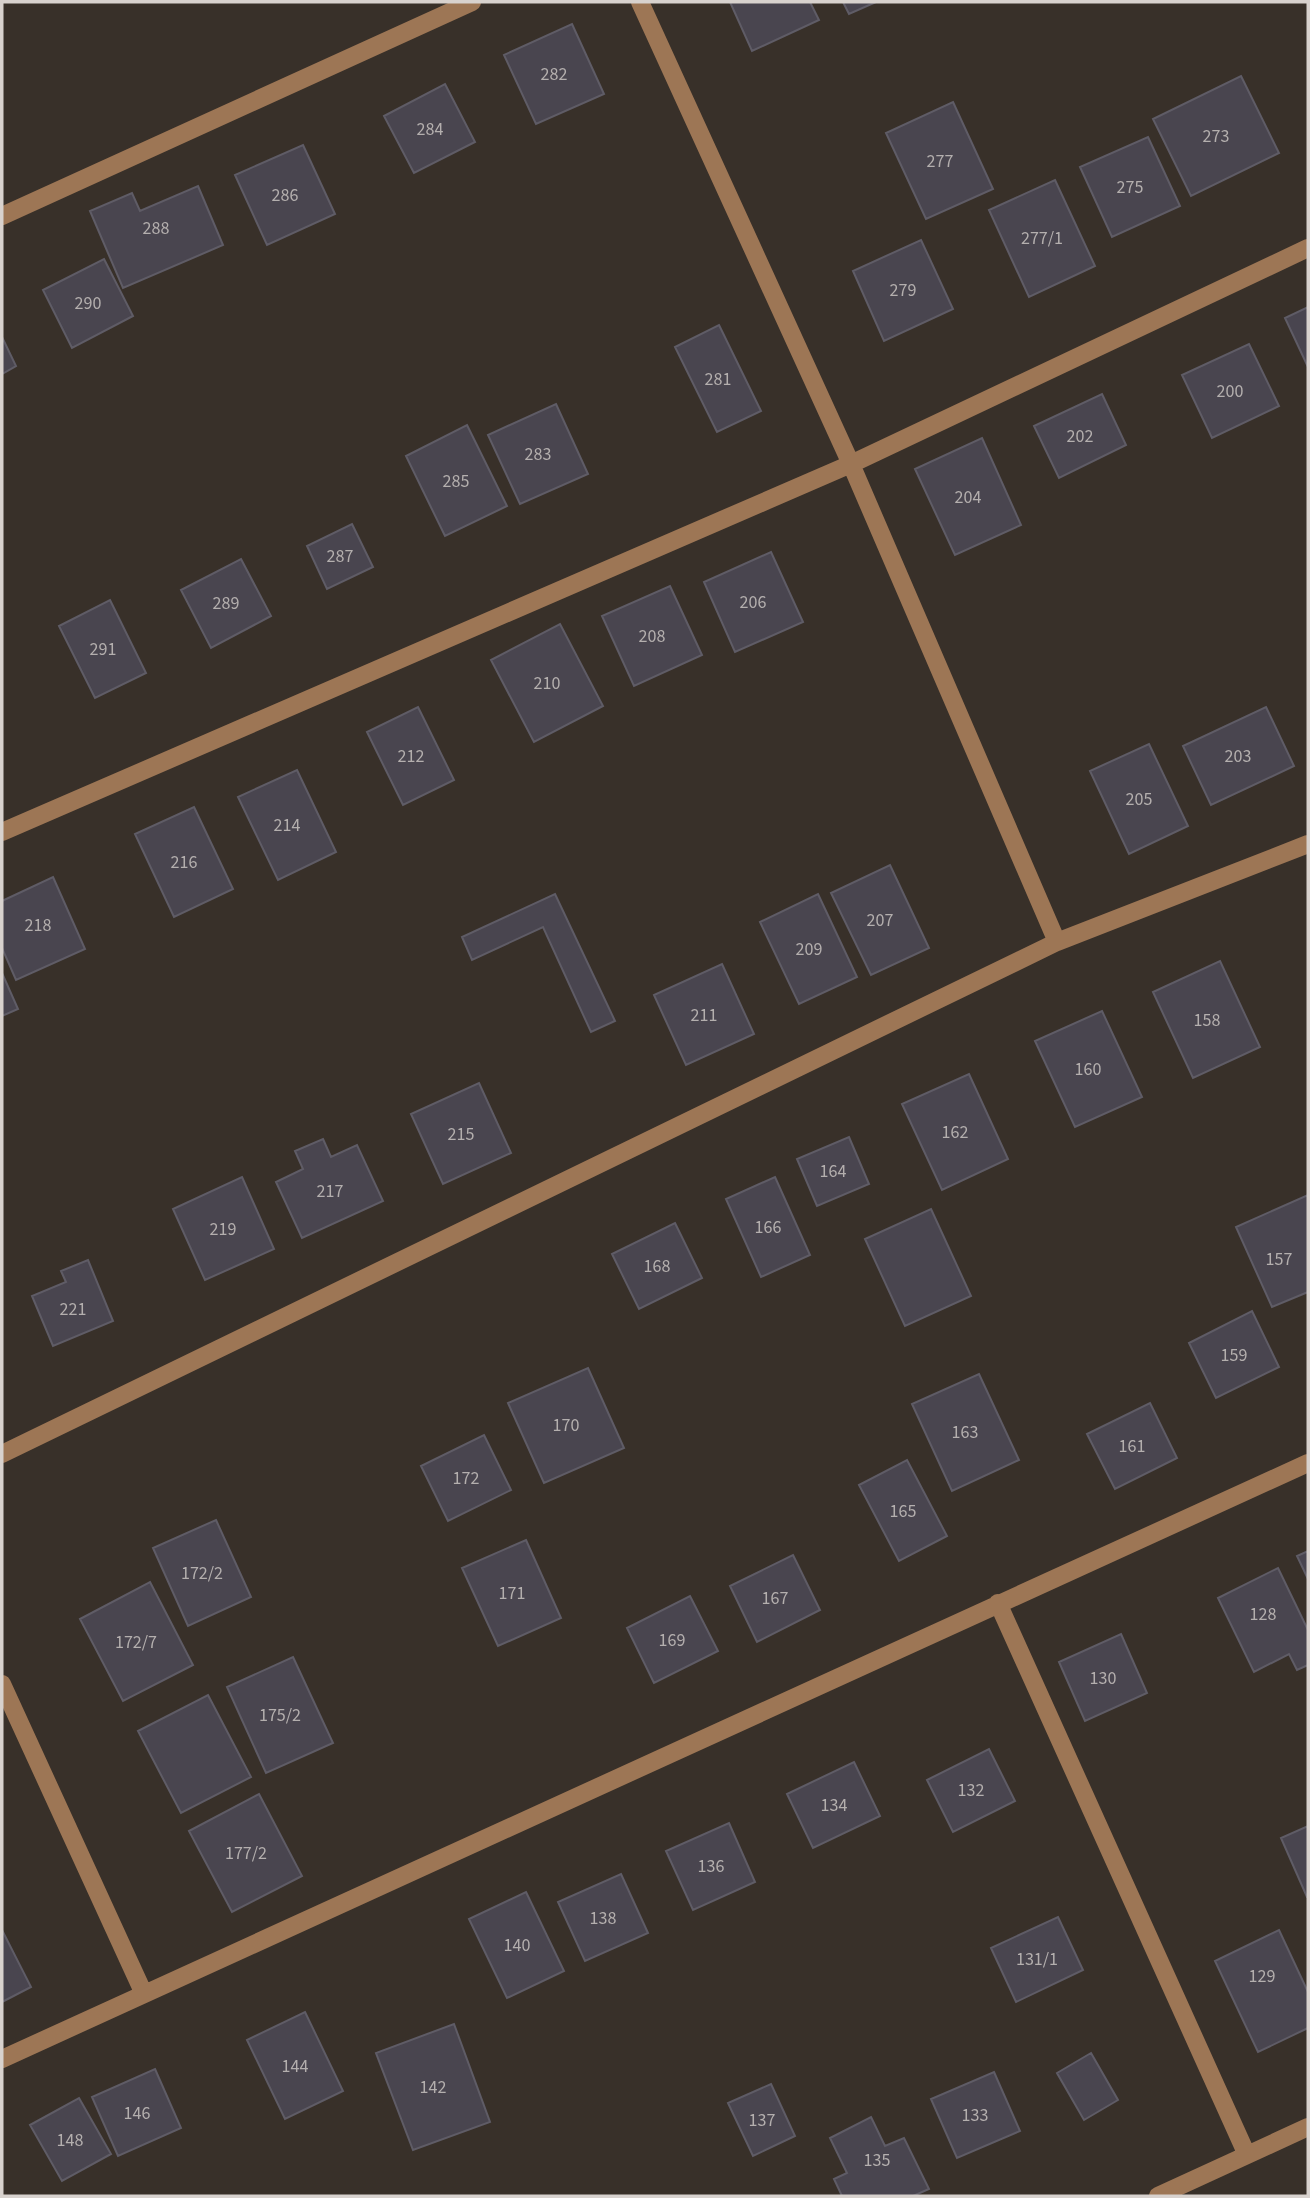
<svg xmlns="http://www.w3.org/2000/svg" width="1310" height="2198" viewBox="0 0 1310 2198" font-family="'Source Sans 3',sans-serif">
	<style>
		.building { fill: #49454f; stroke: #5f5c66; stroke-width: 2 }
		.lines { fill: none; stroke-linecap: round; stroke-linejoin: round }
		.minor { stroke: #9d7655; stroke-width: 18 }
		.labels { text-anchor: middle; dominant-baseline: central; stroke-width: 7; stroke-linejoin: round; paint-order: stroke }
		.number-label { font-size: 18px; fill: #b4afae }
	</style>
	<rect width="100%" height="100%" fill="#383029"/>
	<!-- building -->
	<path class="building" d="M730,2H810L819,20L752,51Z
		M843,2H876L849,14Z
		M572,24L604,94L536,124L504,55Z
		M1241,76L1279,153L1191,196L1153,119Z
		M445,84L475,142L414,173L384,116Z
		M953,102L993,189L926,219L886,133Z
		M1148,137L1180,206L1112,237L1080,167Z
		M303,145L335,214L267,245L235,175Z
		M1055,180L1095,266L1029,297L989,210Z
		M198,186L223,245L123,288L90,211L132,193L140,211Z
		M921,240L953,309L884,341L853,271Z
		M104,259L133,316L72,348L43,290Z
		M1308,307V367L1285,318Z
		M719,325L761,411L717,432L675,347Z
		M2,337L16,366L2,374Z
		M1249,344L1279,406L1212,438L1182,375Z
		M1102,394L1126,445L1059,478L1034,426Z
		M556,404L588,474L520,504L488,435Z
		M467,425L507,506L445,536L406,456Z
		M982,438L1021,525L955,555L915,469Z
		M352,524L373,567L327,589L307,546Z
		M771,552L803,622L735,652L704,582Z
		M241,559L271,616L211,648L181,590Z
		M670,586L702,655L634,686L602,616Z
		M110,600L146,673L95,698L59,626Z
		M560,624L603,706L534,742L491,660Z
		M418,707L454,780L403,805L367,732Z
		M1266,707L1294,766L1211,805L1183,746Z
		M1149,744L1188,826L1129,854L1090,771Z
		M297,770L336,852L278,880L238,797Z
		M194,807L233,889L174,917L135,834Z
		M890,865L929,948L871,975L831,893Z
		M53,877L85,949L16,980L2,948V901Z
		M555,894L615,1021L591,1032L543,927L472,960L462,937Z
		M818,894L857,977L799,1004L760,922Z
		M1220,961L1260,1047L1193,1078L1153,992Z
		M722,964L754,1034L686,1065L654,995Z
		M2,973L18,1009L2,1016Z
		M1102,1011L1142,1097L1075,1127L1035,1041Z
		M969,1074L1008,1159L942,1190L902,1104Z
		M479,1083L511,1153L443,1184L411,1114Z
		M849,1137L869,1184L817,1206L797,1159Z
		M323,1139L331,1157L357,1145L383,1201L302,1238L276,1182L303,1169L295,1151Z
		M242,1177L274,1249L205,1280L173,1209Z
		M775,1177L810,1255L761,1277L726,1199Z
		M1308,1195V1292L1272,1307L1236,1227Z
		M931,1209L971,1296L905,1326L865,1239Z
		M675,1223L702,1278L639,1309L612,1254Z
		M88,1260L113,1321L53,1346L32,1296L66,1282L61,1271Z
		M1252,1311L1279,1367L1216,1398L1189,1343Z
		M588,1368L624,1448L544,1483L508,1403Z
		M979,1374L1019,1460L952,1491L912,1404Z
		M1150,1403L1177,1458L1115,1489L1087,1434Z
		M484,1435L511,1490L448,1521L421,1466Z
		M907,1460L947,1536L899,1561L859,1485Z
		M216,1520L251,1597L188,1626L153,1548Z
		M526,1540L561,1618L498,1646L462,1568Z
		M1308,1551V1579L1297,1556Z
		M793,1555L820,1610L757,1642L730,1586Z
		M1278,1568L1308,1630V1665L1297,1670L1289,1654L1254,1672L1218,1598Z
		M150,1582L193,1665L123,1701L80,1619Z
		M690,1596L718,1651L654,1683L627,1628Z
		M1121,1634L1147,1693L1085,1721L1059,1662Z
		M293,1657L333,1743L266,1773L227,1687Z
		M208,1695L251,1777L181,1813L138,1731Z
		M989,1749L1015,1801L953,1832L927,1780Z
		M854,1762L880,1816L813,1848L787,1794Z
		M259,1794L302,1876L232,1912L189,1831Z
		M729,1823L755,1882L693,1910L666,1851Z
		M1308,1826V1897H1307L1281,1838Z
		M621,1874L648,1933L585,1961L558,1902Z
		M526,1892L564,1971L507,1998L469,1919Z
		M1058,1917L1083,1970L1016,2002L991,1948Z
		M2,1930L31,1987L2,2002Z
		M1279,1930L1308,1992V2028L1258,2052L1215,1961Z
		M305,2012L343,2091L285,2119L247,2040Z
		M454,2024L490,2122L413,2150L376,2053Z
		M1091,2053L1118,2100L1084,2120L1057,2073Z
		M155,2069L181,2128L118,2156L92,2097Z
		M994,2072L1020,2131L957,2158L931,2099Z
		M771,2084L795,2136L753,2156L728,2103Z
		M79,2098L111,2154L62,2181L30,2125Z
		M871,2117L885,2146L904,2138L929,2189L913,2196H842L834,2179L847,2173L830,2138Z"/>
	<g class="lines">
		<!-- minor -->
		<path class="minor" d="M640,2L851,464L1057,942L1308,844
			M2,216L472,2
			M2,832L851,464L1308,248
			M2,1454L1057,942
			M998,1603L1247,2155
			M2,1684L144,1994
			M2,2059L1308,1463
			M1158,2196L1308,2127"/>
	</g>
	<g class="labels">
		<!-- number labels -->
		<g class="number-label">
			<text x="554" y="74">282</text>
			<text x="430" y="129">284</text>
			<text x="1216" y="136">273</text>
			<text x="940" y="161">277</text>
			<text x="1130" y="187">275</text>
			<text x="285" y="195">286</text>
			<text x="156" y="228">288</text>
			<text x="1042" y="238">277/1</text>
			<text x="903" y="290">279</text>
			<text x="88" y="303">290</text>
			<text x="718" y="379">281</text>
			<text x="1230" y="391">200</text>
			<text x="1080" y="436">202</text>
			<text x="538" y="454">283</text>
			<text x="456" y="481">285</text>
			<text x="968" y="497">204</text>
			<text x="340" y="556">287</text>
			<text x="753" y="602">206</text>
			<text x="226" y="603">289</text>
			<text x="652" y="636">208</text>
			<text x="103" y="649">291</text>
			<text x="547" y="683">210</text>
			<text x="411" y="756">212</text>
			<text x="1238" y="756">203</text>
			<text x="1139" y="799">205</text>
			<text x="287" y="825">214</text>
			<text x="184" y="862">216</text>
			<text x="880" y="920">207</text>
			<text x="38" y="925">218</text>
			<text x="809" y="949">209</text>
			<text x="704" y="1015">211</text>
			<text x="1207" y="1020">158</text>
			<text x="1088" y="1069">160</text>
			<text x="955" y="1132">162</text>
			<text x="461" y="1134">215</text>
			<text x="833" y="1171">164</text>
			<text x="330" y="1191">217</text>
			<text x="768" y="1227">166</text>
			<text x="223" y="1229">219</text>
			<text x="1279" y="1259">157</text>
			<text x="657" y="1266">168</text>
			<text x="73" y="1309">221</text>
			<text x="1234" y="1355">159</text>
			<text x="566" y="1425">170</text>
			<text x="965" y="1432">163</text>
			<text x="1132" y="1446">161</text>
			<text x="466" y="1478">172</text>
			<text x="903" y="1511">165</text>
			<text x="202" y="1573">172/2</text>
			<text x="512" y="1593">171</text>
			<text x="775" y="1598">167</text>
			<text x="1263" y="1614">128</text>
			<text x="672" y="1640">169</text>
			<text x="136" y="1642">172/7</text>
			<text x="1103" y="1678">130</text>
			<text x="280" y="1715">175/2</text>
			<text x="971" y="1790">132</text>
			<text x="834" y="1805">134</text>
			<text x="246" y="1853">177/2</text>
			<text x="711" y="1866">136</text>
			<text x="603" y="1918">138</text>
			<text x="517" y="1945">140</text>
			<text x="1037" y="1959">131/1</text>
			<text x="1262" y="1976">129</text>
			<text x="295" y="2066">144</text>
			<text x="433" y="2087">142</text>
			<text x="137" y="2113">146</text>
			<text x="975" y="2115">133</text>
			<text x="762" y="2120">137</text>
			<text x="70" y="2140">148</text>
			<text x="877" y="2160">135</text>
		</g>
	</g>
	<!-- border -->
	<rect width="1310" height="2198" fill="none" stroke="#d8d2ce" stroke-width="7"/>
</svg>
